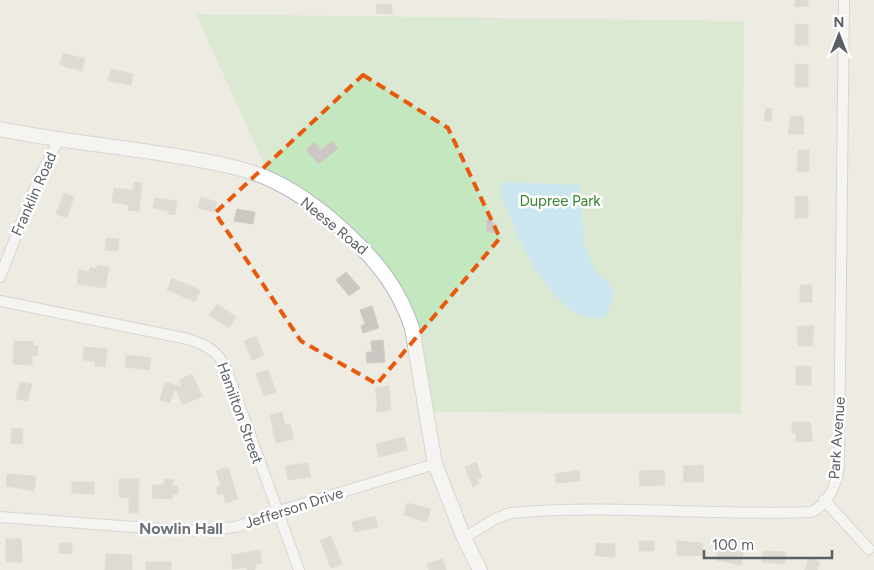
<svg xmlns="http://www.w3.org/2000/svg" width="874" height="570" viewBox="0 0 874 570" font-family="Figtree,sans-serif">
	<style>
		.green { fill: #c3e7be }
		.water { fill: #a2e1ff }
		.building { fill: #cbc7c2; stroke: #d3ccc1 }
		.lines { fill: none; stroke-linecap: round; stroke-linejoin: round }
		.street-casing { stroke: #b6babe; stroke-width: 12 }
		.secondary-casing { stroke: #b4b9be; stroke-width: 16 }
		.street { stroke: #fff; stroke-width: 10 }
		.secondary { stroke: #fff; stroke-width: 14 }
		.marked { fill: none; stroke: #e8590c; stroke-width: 4; stroke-dasharray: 10 6; stroke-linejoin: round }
		.labels { text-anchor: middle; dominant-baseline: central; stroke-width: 5; stroke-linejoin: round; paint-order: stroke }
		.street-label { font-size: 15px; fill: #5b6064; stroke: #fff }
		.park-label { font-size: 15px; fill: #378531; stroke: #fff }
		.neighbourhood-label { font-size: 16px; font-weight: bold; fill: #6c7276; stroke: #fff }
	</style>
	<rect width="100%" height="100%" fill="#eeebe3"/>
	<!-- green -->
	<path class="green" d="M196,14L744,21L741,414L429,412L409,304L397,281L384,264L267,171Z"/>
	<!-- water -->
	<path class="water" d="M502,182L580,185L584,244L595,271L608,281L615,295L605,318L589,317L574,313L555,296L535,270L518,237L501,194Z"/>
	<!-- building -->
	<path class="building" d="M795,0H808V6L795,7Z
		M377,4L392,5V14L376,13Z
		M795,24L808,25V45H795Z
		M63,53L85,59L82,71L60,65Z
		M795,64L808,65V87H795Z
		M111,69L133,74L131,85L108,81Z
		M766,108L772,109L771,122L764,121Z
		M791,116H803L804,134H788Z
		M332,141L338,148L319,164L306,150L314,142L321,150Z
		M798,150H809V172H797Z
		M134,182L142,183L139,211L128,210L129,205L112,202L114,188L133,190Z
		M64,193L74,197L67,218L56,214Z
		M795,196L808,197V218H795Z
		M201,197L217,202L214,212L198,208Z
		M155,198L177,201L175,215L168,214V211L153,208Z
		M237,209L255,212L253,224L234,221Z
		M487,220L498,222L497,233L486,231Z
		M106,238L119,239L118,251L105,250Z
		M97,265L109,267L105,288L77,284L79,270L89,272L90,267L97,269Z
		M346,272L360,288L349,296L336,280Z
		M172,278L200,290L195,302L167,290Z
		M800,285H812V302H800Z
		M217,304L236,317L229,328L209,315Z
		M372,306L379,328L363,333L361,326L365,324L360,310Z
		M797,326H814L812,346H798Z
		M256,336L264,355L252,360L244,341Z
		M383,340L385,362L367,363L366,352H372L371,341Z
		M14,341L33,342V346H38L37,356L32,355V365L13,364Z
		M84,347L107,349L105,367L95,366V361L83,360Z
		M126,355L151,358L149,370L125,367Z
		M796,366H811V385H796Z
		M268,370L276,392L264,396L256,374Z
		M192,374L202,396L183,405L175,388L170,403L160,400L165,382L182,387L179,380Z
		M20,382L32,384L28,401L16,399Z
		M389,386L391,410L377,412L376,406L378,405L375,388Z
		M282,412L285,425L290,424L294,439L276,443L270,415Z
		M792,422H810L813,441L796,442V433H792Z
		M12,428L23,429L22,444H11Z
		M404,437L407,450L379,457L376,444Z
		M476,462L482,477L477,479L479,484L473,487L465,467Z
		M308,463L311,477L288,480L285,466Z
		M703,465L704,482H684L683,466Z
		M228,467L238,499L226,503L223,493L218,495L216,487L221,486L216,471Z
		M579,470L580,481L556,483L555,474Z
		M664,470L665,485L640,486L639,471Z
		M7,474L36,476L34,491L6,486Z
		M119,479H139L138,513H129V498L119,497Z
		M164,479L173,480V486H178V494H173L172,499L152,498L153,485H164Z
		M72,482H94V494L72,493Z
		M407,503L431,509L427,522L404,515Z
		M375,516L378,527L354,532L352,522Z
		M331,536L342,564L331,568L320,540Z
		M6,539H21L22,562H6Z
		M639,541H654V551H639Z
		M677,541L702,543L703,555L677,556Z
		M59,543H72V554L59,553Z
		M596,543L615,544V557L595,556Z
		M718,548L743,552L741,565L716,560Z
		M260,550L262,563L255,565V570H247V567L233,569L231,555Z
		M763,551L786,552L785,564L762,562Z
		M106,554L132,555V570H105Z
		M809,558L820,562L817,570H805Z
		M443,559L446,570H429L427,564Z
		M146,562H171V570H146Z"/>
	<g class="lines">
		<!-- street casing -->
		<g class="street-casing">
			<path id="street" d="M0,277L38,180L56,145L57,138
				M0,301L188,339C206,345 217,350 226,368L299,570
				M824,500L869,549
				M0,517L188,531L236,527L279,511L435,464
				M464,538L495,519L510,513C610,504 712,516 812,512C830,502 838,482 839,462L844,0"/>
		</g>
		<!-- secondary casing -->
		<g class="secondary-casing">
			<path id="secondary" d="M0,129C58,141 118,146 176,156C206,161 237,166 265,177C296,190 327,214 352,238C379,264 400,291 412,328L435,464L464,538L480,570"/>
		</g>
		<!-- street -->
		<use href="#street" class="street"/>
		<!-- secondary -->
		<use href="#secondary" class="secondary"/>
	</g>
	<!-- marked area -->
	<path d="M0 0H874V570H0ZM363,75L448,128L500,238L377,384L301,341L215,213Z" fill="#eeebe3" fill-opacity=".55" fill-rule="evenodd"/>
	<path class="marked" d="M363,75L448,128L500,238L377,384L301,341L215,213Z"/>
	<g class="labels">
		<!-- street labels -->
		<g class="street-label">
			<text transform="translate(34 194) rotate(-66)">Franklin Road</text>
			<text transform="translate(334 226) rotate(39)">Neese Road</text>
			<text transform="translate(240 413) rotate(70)">Hamilton Street</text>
			<text transform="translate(837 438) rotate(-86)">Park Avenue</text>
			<text transform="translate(294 508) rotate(-18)">Jefferson Drive</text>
		</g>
		<!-- park labels -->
		<g class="park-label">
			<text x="560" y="201">Dupree Park</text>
		</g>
		<!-- neighbourhood labels -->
		<g class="neighbourhood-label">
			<text x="181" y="528">Nowlin Hall</text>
		</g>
	</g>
	<!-- north arrow -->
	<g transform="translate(839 35)" stroke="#ffffff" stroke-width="4" paint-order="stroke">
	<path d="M0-4L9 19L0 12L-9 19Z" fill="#5b6064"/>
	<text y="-8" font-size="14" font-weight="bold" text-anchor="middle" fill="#5b6064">N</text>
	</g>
	<!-- scale -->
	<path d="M704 550v8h128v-8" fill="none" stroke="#5b6064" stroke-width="2.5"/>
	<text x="712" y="550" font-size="15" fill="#5b6064" stroke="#ffffff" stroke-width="4" paint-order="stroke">100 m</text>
</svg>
